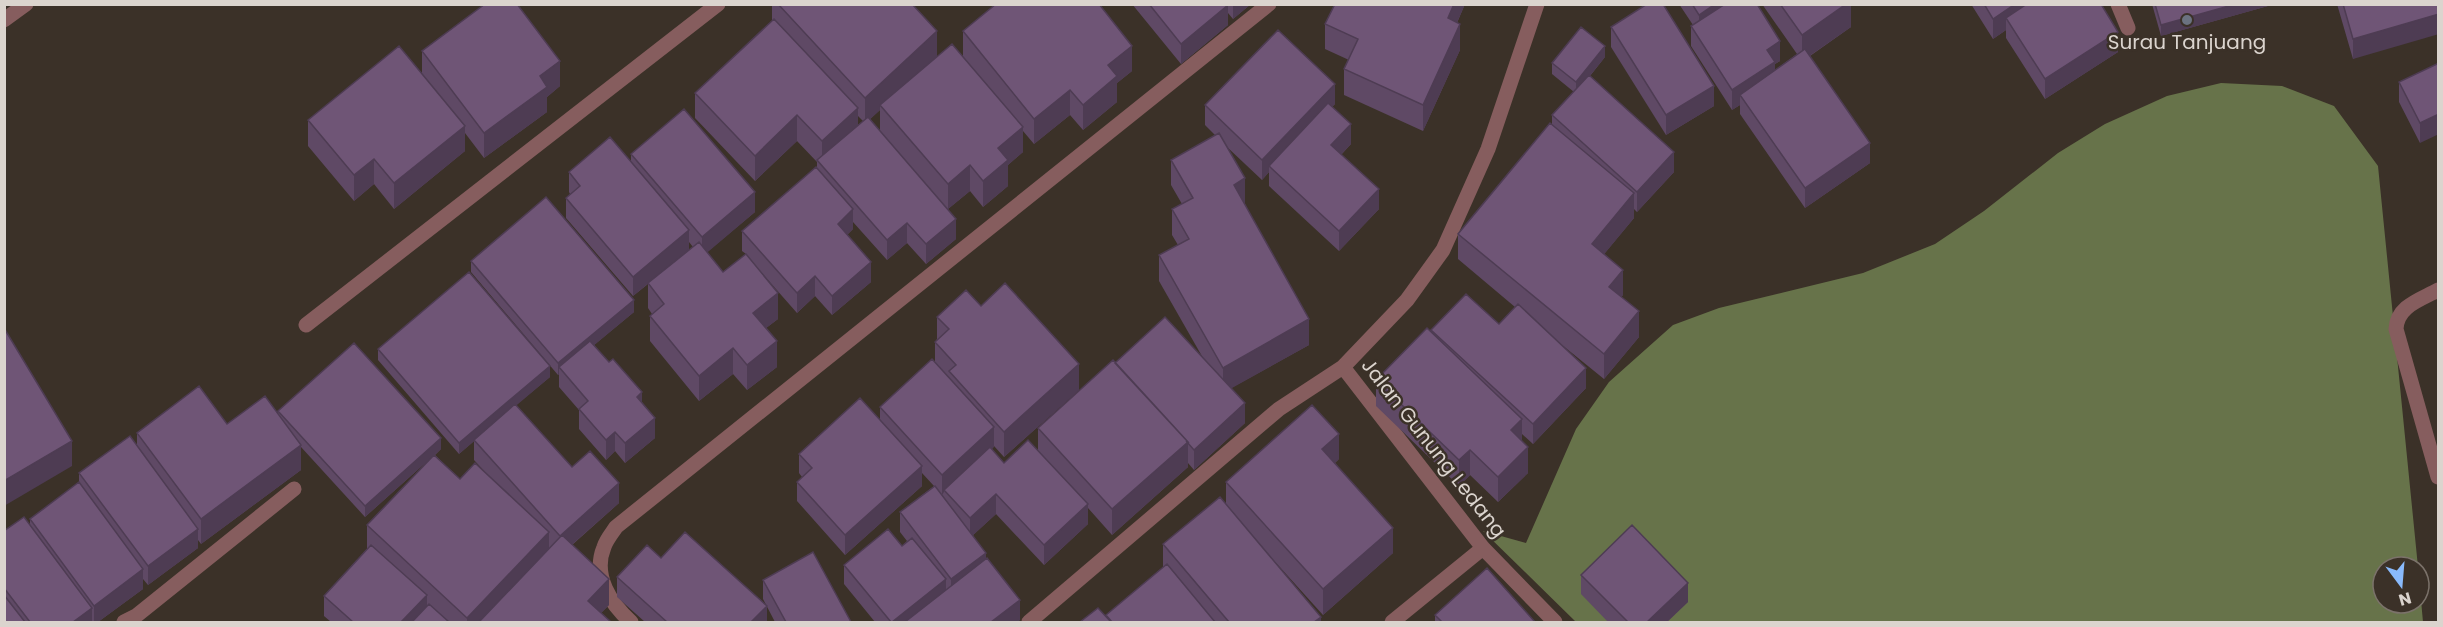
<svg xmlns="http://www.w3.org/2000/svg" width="2443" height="627" viewBox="0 0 2443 627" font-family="Poppins,sans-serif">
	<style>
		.forest { fill: #67734a }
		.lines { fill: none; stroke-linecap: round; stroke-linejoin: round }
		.minor { stroke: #865d5e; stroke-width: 15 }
		.wall { fill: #5f4965; fill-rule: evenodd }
		.shaded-wall { fill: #4e3c53 }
		.building { fill: #6f5576; stroke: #4e3c53; stroke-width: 1.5 }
		.worship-dot { fill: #6b7280; stroke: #3b3128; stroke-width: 2 }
		.labels { text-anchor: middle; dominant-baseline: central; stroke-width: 5; stroke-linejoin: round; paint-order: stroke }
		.poi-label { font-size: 20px; fill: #dbd4ce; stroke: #3b3128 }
		.street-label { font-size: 20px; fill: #dbd4ce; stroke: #3b3128 }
	</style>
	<rect width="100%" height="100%" fill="#3b3128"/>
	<!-- forest -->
	<path class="forest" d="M2221,83L2282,86L2334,106L2378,166L2418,567H2383V603H2419V578L2423,622H1576L1483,531L1526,543L1576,429L1609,382L1673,325L1719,308L1863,273L1935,244L1984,211L2058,153L2105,124L2167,96Z"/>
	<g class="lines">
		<!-- minor -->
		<path class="minor" d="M1537,4L1488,149L1443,250L1407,300L1343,367L1483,548L1555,622
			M2118,4L2128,28
			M4,20L26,4
			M2438,290C2420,300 2397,306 2396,329L2438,477
			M306,325L718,4
			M124,622L136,616L294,489
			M631,622C611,604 592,576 604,547C606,540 612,533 616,527L1269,4
			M1029,622L1279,409L1343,367
			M1392,622L1483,548"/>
	</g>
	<!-- wall -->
	<path class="wall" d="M772,4H912L937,57H963V31L1132,71L1117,83V102L1083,130L1070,115L1034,144L1023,131V152L1008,165V186L983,207L970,191L948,209L956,239L926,264L907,243L887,260L853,222V229L847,235L871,282L832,315L815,296L797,313L760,271L778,319L766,328L777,367L747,390L733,374L699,401L650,341V316L652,314L648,308V284L633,296L566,218V198L570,194L569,192V172L631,162V154L755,212L707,252L723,272L746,254L742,251V231L817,168V162L797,141L755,181L695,118V93L772,21ZM880,110V131L870,119ZM858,116L863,121L858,125ZM689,242L693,247L689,250Z
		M1132,4H1251L1233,19L1228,13V25L1181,64Z
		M1335,4H1465L1457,23L1460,50L1423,131L1344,95V69L1349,60L1325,49V24Z
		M1679,4H1757L1780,61L1775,64V70L1797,54L1762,4H1851V27L1810,56L1870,163L1805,208L1740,114V105L1732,110L1691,46V26L1693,25Z
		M1971,4H2101L2118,52L2045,99L2006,38V30L1993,39Z
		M2152,4H2275L2161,36Z
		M2337,4H2439L2353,59Z
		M1611,27L1714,106L1666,135L1611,47Z
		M422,51L560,86L547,97V112L484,158L465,133V151L394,209L374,184L354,201L308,146V120L422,74Z
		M1605,57L1590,76L1674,172L1637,212L1634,209V218L1604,254L1623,295L1621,297L1639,337L1604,379L1562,345L1586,388L1533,444L1522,434V441L1528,473L1498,502L1470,475L1459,486L1376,406V380L1431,332L1499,324L1515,307L1458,259V234L1552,125V115L1574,92L1552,74V63Z
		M2439,63L2420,143L2399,102V82Z
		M1335,104L1332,107L1351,144L1341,155L1379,209L1339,251L1269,186V172L1262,180L1227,147L1245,204L1309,345L1231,388L1245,423L1194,470L1188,463V467L1112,535L1088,508V524L1044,565L996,514L973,535L1020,620L1017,622H875L844,584V565L902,546L907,541L900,532V512L934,486L922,473V486L845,555L797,501V482L802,477L799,473V454L880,419V407L935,362V342L937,339V317L981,306L1079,390L1004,457L994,446L992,449L1004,463L1038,451V428L1115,363L1203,358L1159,281V255L1178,245L1172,235V209L1182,204L1171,185V160L1215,135L1205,125V105Z
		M471,261L634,312L594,345L642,402L655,438L625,463L615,451L606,460L579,429V410L559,387V374L558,375L471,272Z
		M378,349L550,377L516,405L572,467L619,503L572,545L609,605L601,613L611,622H331L324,616V596L367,549V525L432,457L365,517L301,447V470L201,544L198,540V548L148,585L143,579V589L98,622H4V531L30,524V519L79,482V473L137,446V433L227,424L278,414V411L441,449L435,455L460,479L486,473L474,460V441L459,454L378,360Z
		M1339,459L1335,463L1393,553L1323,615L1268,554L1321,622H1080L1106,617V615L1163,567V544L1226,504V482Z
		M661,558L767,622H645L617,597V577Z
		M1581,575L1688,602L1667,622H1608L1581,594Z
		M763,580L851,622H775L763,599Z
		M1435,615L1535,622H1435Z"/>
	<!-- shaded-wall -->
	<path class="shaded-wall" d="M1233,4H1251L1233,19Z
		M1454,4H1465L1448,43V18Z
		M1715,4H1746L1699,35V15Z
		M1846,4H1851V27L1802,61V35Z
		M2015,4H2045L2006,18V30L1993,39V19Z
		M2236,4H2275L2161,36V25Z
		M1228,5V25L1181,64V44Z
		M2439,14V34L2353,59V39Z
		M1460,24V50L1423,131V105Z
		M937,31V57L880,105V110L865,124V98Z
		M2118,32V52L2045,99V79Z
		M1780,41V61L1775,64V82L1740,95V105L1732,110V90L1767,50Z
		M1132,46V71L1117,83V102L1083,130V105L1108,65Z
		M1605,46V57L1576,93V82Z
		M560,61V86L547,97V112L484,158V133L540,76Z
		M1335,84V104L1272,169L1269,166V172L1262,180V160Z
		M1714,86V106L1666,135V115Z
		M1070,90V115L1034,144V119Z
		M858,108V133L822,166V141Z
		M2439,114V134L2420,143V123Z
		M797,115V141L755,181V156Z
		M1351,124V144L1331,165V145Z
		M465,126V151L394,209V183Z
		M1023,127V152L1008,165V186L983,207V181L998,148Z
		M1870,143V163L1805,208V188Z
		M1674,152V172L1637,212V192Z
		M374,159V184L354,201V175Z
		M970,165V191L948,209V184Z
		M1245,178V204L1234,210V185Z
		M1379,189V209L1339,251V231Z
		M755,192V212L702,257V237Z
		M1634,193V218L1592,269V244Z
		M853,209V229L838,243V224Z
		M956,219V239L926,264V244Z
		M907,223V243L887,260V240Z
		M689,230V250L633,296V277Z
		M871,262V282L832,315V296Z
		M1623,270V295L1609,312V287Z
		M815,276V296L797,313V293Z
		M778,293V319L753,338V313Z
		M634,300V312L563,371L559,367V374L558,375V363Z
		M1639,311V337L1604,379V354Z
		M1309,319V345L1223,393V368Z
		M777,341V367L747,390V365Z
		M733,348V374L699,401V376Z
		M1079,364V390L1004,457V432Z
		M550,366V377L459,454V443Z
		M1586,368V388L1533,444V424Z
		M642,392V412L637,397Z
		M1245,403V423L1194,470V450Z
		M655,418V438L625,463V443Z
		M1522,419V444L1511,430Z
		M994,427V447L946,491L944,490V492L942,495V475Z
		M615,432V451L606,460V440Z
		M1339,434V459L1322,474V449Z
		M441,438V449L365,517V506Z
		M72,441V466L4,506V481Z
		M1188,442V467L1112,535V509Z
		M301,445V470L201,544V519Z
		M1528,447V473L1498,502V477Z
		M1470,450V475L1459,486V460Z
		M922,466V486L845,555V535Z
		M619,483V503L560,555V536Z
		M996,494V514L970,538V518Z
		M1088,504V524L1044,565V545Z
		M1393,528V553L1323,615V589Z
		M198,529V548L148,585V566Z
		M549,532V557L487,622H467V618Z
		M986,553V573L951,599V579Z
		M143,569V589L98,622H94V606Z
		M609,579V605L592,622L588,601Z
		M946,579V599L905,622H892Z
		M1688,583V602L1667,622H1647Z
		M427,595V615L419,622H401Z
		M1020,600V620L1017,622H991Z
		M767,606V622H751Z
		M92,608V622H73Z
		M1321,617V622H1314Z"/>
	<!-- building -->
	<path class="building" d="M485,4H517L560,61L540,76L547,87L484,133L422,51Z
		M778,4H912L937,31L865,98Z
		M996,4H1099L1132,46L1108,65L1117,76L1083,105L1070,90L1034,119L963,31Z
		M1149,4H1227L1228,5L1181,44Z
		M1335,4H1454L1448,18L1460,24L1423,105L1344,69L1358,39L1325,24Z
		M1647,4H1663L1714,86L1666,115L1611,27Z
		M1692,4H1715L1699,15Z
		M1725,4H1757L1780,41L1767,50L1775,62L1732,90L1691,26Z
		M1780,4H1846L1802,35Z
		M1984,4H2015L1993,19Z
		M2027,4H2101L2118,32L2045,79L2006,18Z
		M2155,4H2236L2161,25Z
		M2343,4H2439V14L2353,39Z
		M774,19L858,108L822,141L797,115L755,156L695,93Z
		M1581,27L1605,46L1576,82L1552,63Z
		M1278,30L1335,84L1262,160L1205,105Z
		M952,44L1023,127L998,148L1008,160L983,181L970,165L948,184L880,105Z
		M399,46L465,126L394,183L374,159L354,175L308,120Z
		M1805,49L1870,143L1805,188L1740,95Z
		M2439,63V114L2420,123L2399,82Z
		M1589,75L1674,152L1637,192L1552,115Z
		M1328,103L1351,124L1331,145L1379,189L1339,231L1269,166Z
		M684,109L755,192L702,237L631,154Z
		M868,117L956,219L926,244L907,223L887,240L817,160Z
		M1550,123L1634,193L1592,244L1623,270L1609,287L1639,311L1604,354L1458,234Z
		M1219,133L1245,178L1234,185L1309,319L1223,368L1159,255L1189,239L1172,209L1193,198L1171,160Z
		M610,137L689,230L633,277L566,198L580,186L569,172Z
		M816,167L853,209L838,224L871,262L832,296L815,276L797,293L742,231Z
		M546,197L634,300L558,363L471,261Z
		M699,242L723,272L746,254L778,293L753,313L777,341L747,365L733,348L699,376L650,316L664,304L648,283Z
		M469,272L550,366L459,443L378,349Z
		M1005,283L1079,364L1004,432L949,371L956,365L935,342L949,329L937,317L966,290L981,306Z
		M1466,294L1499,324L1518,304L1586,368L1533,424L1431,330Z
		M1165,317L1245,403L1194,450L1187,442H1188L1115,363Z
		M4,328L72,441L4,481Z
		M1427,328L1522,419L1511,430L1528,447L1498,477L1470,450L1459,460L1376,380Z
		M590,341L609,362L613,359L642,392L637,397L655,418L625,443L615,432L606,440L579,409L588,401L559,367Z
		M354,343L441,438L365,506L278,411Z
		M932,359L994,427L942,475L880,407Z
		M1113,360L1188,442L1112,509L1038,428Z
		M199,386L227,424L265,396L301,445L201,519L137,433Z
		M860,398L922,466L845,535L797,482L812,468L799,454Z
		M515,404L572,467L590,451L619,483L560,536L474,440Z
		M1312,405L1339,434L1322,449L1393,528L1323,589L1226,482Z
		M130,436L198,529L148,566L79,473Z
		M1028,440L1088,504L1044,545L996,494L970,518L944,490L990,447L1004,463Z
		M434,455L460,479L475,463L549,532L467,618L367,525Z
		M79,482L143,569L94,606L30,519Z
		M935,486L986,553L951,579L900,512Z
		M1220,497L1321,617L1314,622H1229L1163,544Z
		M24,517L92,608L73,622H30L4,588V531Z
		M1632,525L1688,583L1647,622H1628L1581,575Z
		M888,529L902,546L912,538L946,579L892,622H891L844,565Z
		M685,532L767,606L751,622H667L617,577L647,545L661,558Z
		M562,535L609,579L588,601L611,622H479Z
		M371,545L427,595L401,622H353L324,596Z
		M813,552L851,622H786L763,580Z
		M987,558L1020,600L991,622H905Z
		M1167,564L1215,622H1112L1106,615Z
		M1487,568L1535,622H1442L1435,615Z
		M4,595L25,622H4Z
		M429,604L449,622H412Z
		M1098,608L1111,622H1080Z"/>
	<!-- markers -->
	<circle class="worship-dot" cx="2187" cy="20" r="6"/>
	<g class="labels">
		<!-- poi labels -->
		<g class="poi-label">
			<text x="2187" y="42">Surau Tanjuang</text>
		</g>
		<!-- street labels -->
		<g class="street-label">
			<text transform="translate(1434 448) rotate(52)">Jalan Gunung Ledang</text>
		</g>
	</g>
	<!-- border -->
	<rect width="2443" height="627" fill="none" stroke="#dbd4ce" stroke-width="12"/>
	<!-- north arrow -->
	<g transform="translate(2401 585) rotate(164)"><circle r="28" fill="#3b3128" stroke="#7b726a" stroke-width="1.5"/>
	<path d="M0-4.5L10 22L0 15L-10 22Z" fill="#89bafc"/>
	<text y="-9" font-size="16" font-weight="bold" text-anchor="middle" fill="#dbd4ce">N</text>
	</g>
</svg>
